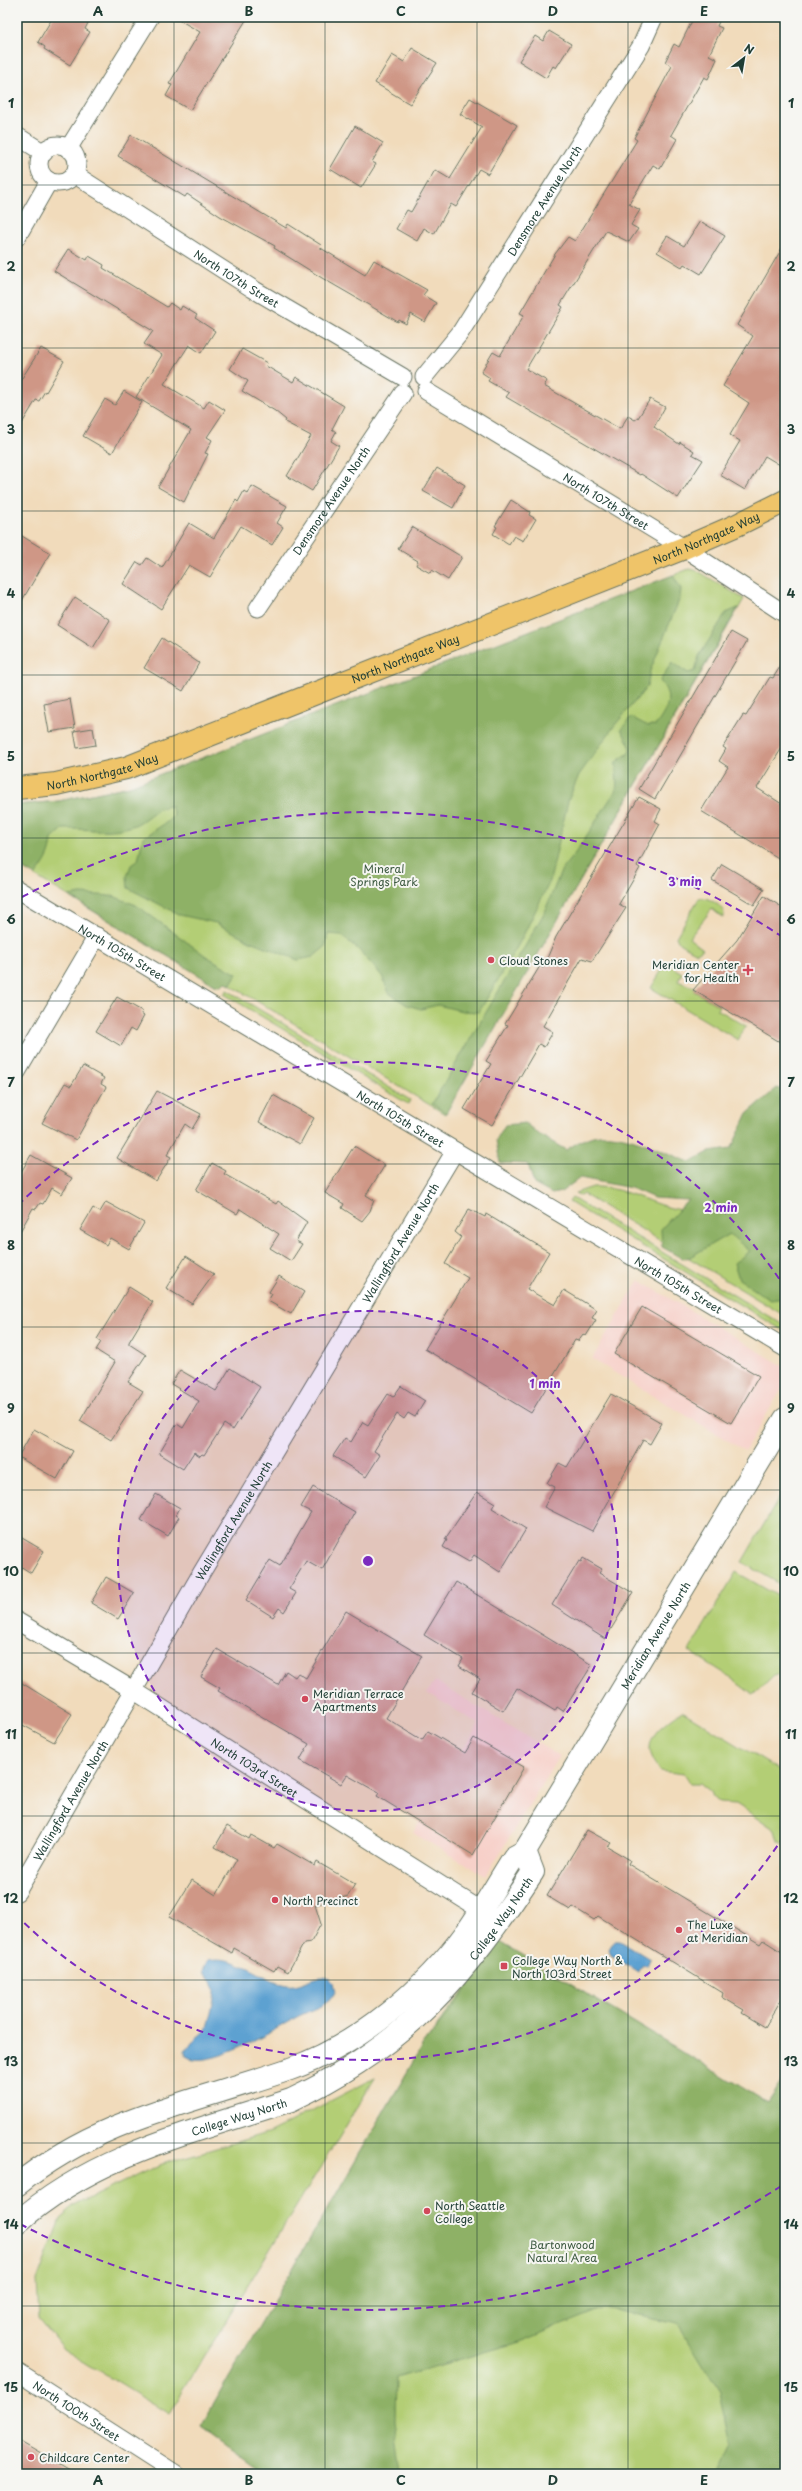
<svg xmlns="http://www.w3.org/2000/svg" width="802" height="2491" viewBox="0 0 802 2491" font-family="'Playpen Sans',sans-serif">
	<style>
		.built { fill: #f7d0c9 }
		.green { fill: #b3ce74; stroke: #698654 }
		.forest { fill: #8eb166; stroke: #56774d }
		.water { fill: #5da1d1; stroke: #3e6f82 }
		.building { fill: #cf9786 }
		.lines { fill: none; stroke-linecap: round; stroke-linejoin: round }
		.minor-casing { stroke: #687463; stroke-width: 19 }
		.tertiary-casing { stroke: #687463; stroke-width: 24 }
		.primary-casing { stroke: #687463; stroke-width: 24 }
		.minor { stroke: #fff; stroke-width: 17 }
		.tertiary { stroke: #fff; stroke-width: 22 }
		.primary { stroke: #efc469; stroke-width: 22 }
		.grid { fill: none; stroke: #1f3d34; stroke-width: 1; stroke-opacity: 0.55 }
		.ring { fill: none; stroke: #7b2cbf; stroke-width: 2; stroke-dasharray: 7 5 }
		.poi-dot { fill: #d1495b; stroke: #f6f6f2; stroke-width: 1.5 }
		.labels { text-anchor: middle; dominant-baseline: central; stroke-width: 4; stroke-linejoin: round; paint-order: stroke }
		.street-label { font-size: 11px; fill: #1f3d34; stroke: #f6f6f2 }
		.park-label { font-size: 11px; fill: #3d5a41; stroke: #f6f6f2 }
		.poi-label { font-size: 11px; fill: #1f3d34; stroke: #f6f6f2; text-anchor: start }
		.centre { fill: #7b2cbf; stroke: #f6f6f2; stroke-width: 2 }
		.ring-label { font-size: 12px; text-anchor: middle; font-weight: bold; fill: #7b2cbf; stroke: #f6f6f2; stroke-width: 4; stroke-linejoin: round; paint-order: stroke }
		.neatline { fill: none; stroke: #1f3d34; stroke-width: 1.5 }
		.grid-label { font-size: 13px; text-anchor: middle; font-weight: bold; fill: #1f3d34 }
	</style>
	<rect width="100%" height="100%" fill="#f6f6f2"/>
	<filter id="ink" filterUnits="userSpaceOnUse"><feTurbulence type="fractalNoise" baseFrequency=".025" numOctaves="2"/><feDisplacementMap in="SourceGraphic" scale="8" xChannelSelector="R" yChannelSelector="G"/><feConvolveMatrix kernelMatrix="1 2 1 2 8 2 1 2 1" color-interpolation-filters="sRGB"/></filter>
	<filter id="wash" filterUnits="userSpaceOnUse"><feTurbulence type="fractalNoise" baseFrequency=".012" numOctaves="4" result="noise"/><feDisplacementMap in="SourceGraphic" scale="16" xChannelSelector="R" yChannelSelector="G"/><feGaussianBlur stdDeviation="0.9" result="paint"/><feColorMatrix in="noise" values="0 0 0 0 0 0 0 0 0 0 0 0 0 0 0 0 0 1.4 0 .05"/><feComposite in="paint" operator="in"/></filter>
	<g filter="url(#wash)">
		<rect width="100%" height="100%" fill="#f1dbbb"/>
		<!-- built -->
		<path class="built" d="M639,1280L785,1367V1383L745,1451L592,1359Z
			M435,1681L559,1756L486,1876L413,1833L479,1724L427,1693Z"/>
		<!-- green -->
		<path class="green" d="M689,569L698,571L744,599L445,1114L225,982L221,986L215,985L17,865V805L59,801L130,786Z
			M699,898C707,896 722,905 724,913L723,918L712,909L689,938L703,949L697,953L679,943L676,937Z
			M666,963L682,973L678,981L695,988L694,991L719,1006L717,1009L746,1026L738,1040L651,988Z
			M227,990L410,1100L408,1104L224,994Z
			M593,1187C625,1186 651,1206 682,1210L785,1204V1316L583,1194L579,1195L575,1193Z
			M572,1198L785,1326L782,1330L569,1202Z
			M785,1488V1587L742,1562Z
			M736,1572L785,1600V1672L774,1675L753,1695L724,1673L689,1651Z
			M682,1711L785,1774V1845L778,1841L775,1830L755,1816L736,1804L720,1803L713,1797L711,1792L700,1783H690L684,1774L660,1771C657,1766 653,1760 651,1754C645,1735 669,1720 682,1711Z
			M500,1942L768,2103L785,2077V2474H268L201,2426L423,2045Z
			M375,2078L169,2414L63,2349L39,2318L37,2281L60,2219L79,2203L159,2165L270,2132Z"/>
		<!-- forest -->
		<path class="forest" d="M673,575L681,589L680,598L650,671L647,687L615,725L579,775L568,801L550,881L521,940L479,1012L462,1011L438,1005L421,1009L407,1005L389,993L382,976L358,949L341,935L328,934L325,947L313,957L298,960L250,941L216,923L180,915L128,888L127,876L131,865L138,860L143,838L170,820L174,816L171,806C155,806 146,822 132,826C111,834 86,828 63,829L52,839C51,855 45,863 35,876L17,865V805L59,801L130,786Z
			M738,608L446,1113L432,1104L527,943L544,913L562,869L576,852L616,790C618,780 615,772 616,762L629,753L630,746L621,729L631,717L648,726L656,725C667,710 674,697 660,681L672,662L688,673L695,671L699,656L726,613Z
			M81,894L113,896L136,905L206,956L237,974L230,985L225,982L221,986L215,985L69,896Z
			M777,1088L785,1091V1298L770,1300L739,1279L734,1263L750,1251L729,1234L690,1257L683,1259L662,1247L661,1229L688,1200L654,1198L631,1188L580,1178L561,1192L552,1194L534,1184L528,1164L500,1163L496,1140L505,1125L525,1123L540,1135L566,1150C575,1144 583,1139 593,1136C623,1129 662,1152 690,1162L709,1152L731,1149L748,1113Z
			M500,1942L768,2103L785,2077V2470L782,2474H717L731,2445L720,2393L677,2323L604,2308L519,2342L396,2378L395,2421L402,2471L400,2474H268L201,2426L423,2045L452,2009Z"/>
		<!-- water -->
		<path class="water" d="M614,1941H620L650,1959L647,1966L644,1965L638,1972L611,1955L609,1949Z
			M208,1960C237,1954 261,1979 287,1985C303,1988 321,1968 333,1982L335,1992C329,2007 309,2010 295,2018C276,2029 207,2072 186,2056L185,2052C190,2042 199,2038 206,2030C208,2026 216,1992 215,1989C213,1982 206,1977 203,1971Z"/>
		<g id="blocks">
			<!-- building -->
			<path class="building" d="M53,17H91L85,29L90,32L70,65L44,49L45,47L38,42Z
				M174,17H248L190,110L166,96L172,85L169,84L200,32Z
				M694,17H721L717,26L722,28L709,55L717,59L708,79L704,77L671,135L677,139L660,169L653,165L629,204L640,210L631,225L638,229L629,242L606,231L560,305L563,307L526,369L547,381L544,386L620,429L628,416L635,420L638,418L650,399L665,407L654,427L679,444L680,442L694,451L692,454L703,460L678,498L641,474L640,475L506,397L509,393L488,381L490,378L481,372L493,352L500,356L524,315L520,313L555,254L568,237L575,241L637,140L634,138L672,66L665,62L674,44L679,47Z
				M549,31L571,44L556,68L553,66L546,78L519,61L535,36L543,41Z
				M412,48L437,63L410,104L375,83L392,55L404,62Z
				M470,98L517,125L488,174L479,169L456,207L451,204L434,234L424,228L417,241L396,229L407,210L411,212L435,170L450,179L482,127L460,114Z
				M355,126L383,143L372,162L376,164L361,188L330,169Z
				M131,135L286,228L288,224L321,245L319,247L365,275L374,260L427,290L423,295L436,303L425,322L411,314L406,324L399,320L398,322L322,278L274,248L275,246L220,216L187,194L185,197L118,156Z
				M700,221L725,236L701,274L684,264L682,267L657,252L667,236L684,246Z
				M785,243V468L765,456L745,490L720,475L740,441L730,435L749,403L723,386L753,336L737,325Z
				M68,249L87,260L89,256L104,265L103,268L167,307L170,303L180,310L182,306L197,315L195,318L215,331L201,353L189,345L164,384L204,408L209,400L225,410L207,437L212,440L205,453L208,454L184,502L158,487L191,430L136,397L162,355L144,344L153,331L54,271Z
				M41,348L64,361L46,392L45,391L39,401L36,400L17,432V386Z
				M242,349L267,363L266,366L293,382L296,377L344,406L332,429L336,432L331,441L339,446L312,491L287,476L311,436L285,422L286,420L275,411L242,391L248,381L230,369Z
				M124,391L142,402L112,453L83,436L105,399L115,405Z
				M437,468L465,485L453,508L423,491Z
				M252,486L287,506L277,523L283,527L272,545L241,526L210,577L189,565L161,609L123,584L137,562L142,565L147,558L162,568L189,523L214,538L236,500L238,502L244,491L248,494Z
				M511,500L530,512L529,515L536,519L523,541L514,536L509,544L493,534L497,527L495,526Z
				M412,527L462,557L448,580L432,570L430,573L416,565L418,561L398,549Z
				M17,533L50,553L17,609Z
				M75,597L110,620L93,648L57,625Z
				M731,632L747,641L655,799L639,789Z
				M162,638L199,663L183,691L144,668Z
				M785,659V743L757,788L785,806V862L701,811L728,767L719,761L726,749L723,747L743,715L746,716L770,677L773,678Z
				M70,699L75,728L49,732L44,704Z
				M93,728L96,745L77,748L74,731Z
				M639,797L661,809L655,821L660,824L637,866L640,868L619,904L626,908L592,961L582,958L543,1026L553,1032L544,1047L539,1044L492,1125L464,1109L491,1064L486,1061L508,1025L505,1024L540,966L543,968L556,937Z
				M722,864L764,889L754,905L712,880Z
				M764,896L785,909V1045L693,990L737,940Z
				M117,997L142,1011L141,1014L144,1016L136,1031L131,1028L121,1046L96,1031Z
				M83,1066L104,1078L101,1084L106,1087L76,1140L42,1123L65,1083L71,1086Z
				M157,1091L201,1114L192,1129L185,1124L167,1155L171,1157L156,1181L117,1158Z
				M273,1095L314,1118L300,1144L259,1122Z
				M354,1146L385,1165L366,1195L374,1200L370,1211L362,1221L342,1208L344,1204L325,1193Z
				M31,1155L72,1178L62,1194L52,1188L43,1204L40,1203L36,1209L33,1208L17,1237V1179Z
				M212,1163L226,1171L224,1174L276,1204L278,1201L307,1222L296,1241L302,1244L291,1261L270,1248L279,1234L240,1209L237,1214L196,1190Z
				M106,1202L144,1223L129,1249L110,1238L106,1245L80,1230L93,1208L100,1212Z
				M469,1209L485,1217L486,1214L549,1252L527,1289L555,1305L564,1290L597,1310L592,1318L596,1320L586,1336L583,1334L578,1341L575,1340L531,1413L425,1349L468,1278L445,1264L461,1237L455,1232Z
				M186,1256L214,1274L192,1304L166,1288Z
				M279,1276L304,1292L291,1314L268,1301L272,1294L269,1292Z
				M129,1287L153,1302L129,1342V1344L146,1355L128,1382L143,1391L111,1440L80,1421L115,1362L96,1350L101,1342L97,1339Z
				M642,1307L759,1376L731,1423L614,1354Z
				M230,1368L260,1387L233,1430L224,1424L204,1455L202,1454L200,1456L194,1452L183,1469L159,1454L177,1424L183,1428L199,1401L171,1384L180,1370L216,1391Z
				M401,1386L425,1401L415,1417L408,1413L404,1419L397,1414L374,1451L380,1455L366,1477L333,1456L345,1438L351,1442L363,1422L368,1425L388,1394L393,1397Z
				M611,1394L662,1423L650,1444L643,1440L592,1531L544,1507L555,1487L547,1483L559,1463L567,1467Z
				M34,1429L73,1451L57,1479L18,1457Z
				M313,1487L355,1512L322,1570L306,1561L289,1589L296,1593L284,1612L279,1608L273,1617L246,1600L270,1560L280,1566L311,1512L301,1507Z
				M477,1492L495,1503L492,1508L526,1529L500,1572L474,1555L469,1562L443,1547L447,1540L445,1539Z
				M156,1494L180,1508L176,1515L179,1517L168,1536L141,1520Z
				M17,1535L44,1551L31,1573L17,1564Z
				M583,1558L602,1569L599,1573L633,1593L605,1639L552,1605L579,1561L581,1562Z
				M106,1577L134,1593L118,1619L91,1603Z
				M456,1582L592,1665L563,1711L557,1707L555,1711L517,1688L503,1711L472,1692L480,1679L459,1666L463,1659L424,1635Z
				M346,1611L422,1656L386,1718L422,1740L428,1731L465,1753L474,1738L524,1767L473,1855L377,1796L379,1793L347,1775L341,1784L300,1760L309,1744L218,1691L220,1688L201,1677L217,1649L278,1685L286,1671L295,1677L298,1673L306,1678Z
				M17,1680L72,1714L54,1742L17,1722Z
				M227,1826L249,1839L251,1835L274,1848L277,1844L315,1866L317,1862L355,1884L348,1896L315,1905L321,1924L311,1942L304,1943L288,1972L277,1966L274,1971L234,1948L232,1953L169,1917L192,1880L216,1895L237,1859L215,1847Z
				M587,1830L611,1843L608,1847L630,1860L628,1864L760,1944L763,1940L785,1954V1993L765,2027L742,2013L744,2010L722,1997L723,1993L598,1916L594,1920L573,1907L570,1910L547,1896Z
				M17,2440L75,2474H17Z"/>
		</g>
	</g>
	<g filter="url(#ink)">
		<use href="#blocks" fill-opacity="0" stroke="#687463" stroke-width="1"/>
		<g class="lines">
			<!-- minor casing -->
			<g class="minor-casing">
				<g id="minor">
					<path d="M17,136L44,153"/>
					<circle cx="58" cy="164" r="19"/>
					<path d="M68,149L150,17"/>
					<path id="s1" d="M74,174L253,289L403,377"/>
					<path d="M17,237L49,181"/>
					<path id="s2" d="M424,377L460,333L641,46L654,17"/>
					<path id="s3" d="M426,391L684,548L785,614"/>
					<path id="s4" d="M258,608L403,393"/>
					<path id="s5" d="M17,889L785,1348"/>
					<path d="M17,1072L97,936"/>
					<path id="s6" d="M17,1621L133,1690L490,1916"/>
					<path id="s7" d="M17,1892L202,1572L455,1151"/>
					<path id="s8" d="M17,2372L176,2474"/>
				</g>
			</g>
			<!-- tertiary casing -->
			<g class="tertiary-casing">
				<g id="tertiary">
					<path id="s9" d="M525,1851L785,1419"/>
					<path d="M17,2185C101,2117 192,2103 290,2069C359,2045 425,1989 468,1930C484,1907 498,1882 514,1857L525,1851"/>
					<path id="s10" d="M17,2223C93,2155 196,2131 291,2100C408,2045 463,1977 533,1872L525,1851"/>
				</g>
			</g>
			<!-- primary casing -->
			<g class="primary-casing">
				<g id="primary">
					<path id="s11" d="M17,788L56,784L126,768L684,548L737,525L785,501"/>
				</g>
			</g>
			<!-- minor -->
			<use href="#minor" class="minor"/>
			<!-- tertiary -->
			<use href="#tertiary" class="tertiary"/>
			<!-- primary -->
			<use href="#primary" class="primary"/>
		</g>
	</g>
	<!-- grid -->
	<path class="grid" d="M174,17V2474M325,17V2474M477,17V2474M628,17V2474M17,185H785M17,348H785M17,511H785M17,675H785M17,838H785M17,1001H785M17,1164H785M17,1327H785M17,1490H785M17,1653H785M17,1816H785M17,1980H785M17,2143H785M17,2306H785"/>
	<!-- distance rings -->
	<circle cx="368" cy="1561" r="250" fill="#7b2cbf" fill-opacity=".12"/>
	<g class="ring">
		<circle cx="368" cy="1561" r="250"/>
		<path d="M784 1836A499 499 0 0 1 18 1917M18 1205A499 499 0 0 1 784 1286"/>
		<path d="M781 2186A749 749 0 0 1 22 2225M22 897A749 749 0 0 1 781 936"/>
	</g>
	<!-- markers -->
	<g class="poi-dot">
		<circle cx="491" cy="960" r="4"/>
		<path d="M746 964h4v4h4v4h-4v4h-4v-4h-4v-4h4z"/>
		<circle cx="305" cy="1699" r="4"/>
		<circle cx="275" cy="1900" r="4"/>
		<circle cx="679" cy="1930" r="4"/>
		<rect x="500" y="1962" width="8" height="8" rx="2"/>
		<circle cx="427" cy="2211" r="4"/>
		<circle cx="31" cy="2457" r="4"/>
	</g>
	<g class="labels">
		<!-- street labels -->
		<g class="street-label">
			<text stroke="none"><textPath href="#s2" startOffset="214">Densmore Avenue North</textPath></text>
			<text stroke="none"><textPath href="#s1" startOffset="193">North 107th Street</textPath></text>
			<text stroke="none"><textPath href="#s4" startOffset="130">Densmore Avenue North</textPath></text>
			<text stroke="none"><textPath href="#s3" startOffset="211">North 107th Street</textPath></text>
			<text stroke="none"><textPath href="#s11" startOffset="735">North Northgate Way</textPath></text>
			<text stroke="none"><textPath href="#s11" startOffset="411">North Northgate Way</textPath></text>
			<text stroke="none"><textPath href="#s11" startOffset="87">North Northgate Way</textPath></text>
			<text stroke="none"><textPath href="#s5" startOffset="123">North 105th Street</textPath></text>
			<text stroke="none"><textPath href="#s5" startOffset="447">North 105th Street</textPath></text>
			<text stroke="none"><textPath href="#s7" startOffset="754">Wallingford Avenue North</textPath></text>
			<text stroke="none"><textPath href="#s5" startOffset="771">North 105th Street</textPath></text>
			<text stroke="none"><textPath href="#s7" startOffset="430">Wallingford Avenue North</textPath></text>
			<text stroke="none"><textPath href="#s9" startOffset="252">Meridian Avenue North</textPath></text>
			<text stroke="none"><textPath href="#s6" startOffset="279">North 103rd Street</textPath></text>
			<text stroke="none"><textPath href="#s7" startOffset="106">Wallingford Avenue North</textPath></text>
			<text stroke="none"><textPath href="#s10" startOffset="584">College Way North</textPath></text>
			<text stroke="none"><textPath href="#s10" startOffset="248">College Way North</textPath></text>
			<text stroke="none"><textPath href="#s8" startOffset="71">North 100th Street</textPath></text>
		</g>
		<!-- park labels -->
		<g class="park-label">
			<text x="384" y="868">Mineral<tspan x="384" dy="13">Springs Park</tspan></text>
			<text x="562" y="2244">Bartonwood<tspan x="562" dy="13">Natural Area</tspan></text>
		</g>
		<!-- poi labels -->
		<g class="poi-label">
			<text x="499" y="960">Cloud Stones</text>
			<text x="739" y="964" text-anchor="end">Meridian Center<tspan x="739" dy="13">for Health</tspan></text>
			<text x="313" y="1693">Meridian Terrace<tspan x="313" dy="13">Apartments</tspan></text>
			<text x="283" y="1900">North Precinct</text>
			<text x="687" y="1924">The Luxe<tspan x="687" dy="13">at Meridian</tspan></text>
			<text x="512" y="1960">College Way North &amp;<tspan x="512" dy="13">North 103rd Street</tspan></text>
			<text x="435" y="2205">North Seattle<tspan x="435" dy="13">College</tspan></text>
			<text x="39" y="2457">Childcare Center</text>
		</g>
	</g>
	<circle cx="368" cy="1561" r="6" class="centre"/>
	<g class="ring-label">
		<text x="685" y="886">3 min</text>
		<text x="721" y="1212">2 min</text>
		<text x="545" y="1388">1 min</text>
	</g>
	<!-- margin -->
	<rect width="802" height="2491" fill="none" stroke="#f6f6f2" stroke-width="44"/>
	<!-- north arrow -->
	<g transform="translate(744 58) rotate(31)" stroke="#f6f6f2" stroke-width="3" paint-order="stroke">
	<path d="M0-3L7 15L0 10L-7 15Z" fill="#1f3d34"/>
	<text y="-6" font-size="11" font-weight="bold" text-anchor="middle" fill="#1f3d34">N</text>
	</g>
	<rect x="22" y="22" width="758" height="2447" class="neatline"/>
	<g class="grid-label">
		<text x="98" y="16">A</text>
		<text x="249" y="16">B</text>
		<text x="401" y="16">C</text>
		<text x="553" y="16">D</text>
		<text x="704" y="16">E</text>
		<text x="11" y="108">1</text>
		<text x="791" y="108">1</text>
		<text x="11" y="271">2</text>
		<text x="791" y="271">2</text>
		<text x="11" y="434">3</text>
		<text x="791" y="434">3</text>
		<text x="11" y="598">4</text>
		<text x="791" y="598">4</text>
		<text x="11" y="761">5</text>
		<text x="791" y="761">5</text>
		<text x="11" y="924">6</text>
		<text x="791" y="924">6</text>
		<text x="11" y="1087">7</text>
		<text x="791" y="1087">7</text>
		<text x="11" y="1250">8</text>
		<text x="791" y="1250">8</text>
		<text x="11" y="1413">9</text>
		<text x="791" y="1413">9</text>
		<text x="11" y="1576">10</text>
		<text x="791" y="1576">10</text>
		<text x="11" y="1739">11</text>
		<text x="791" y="1739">11</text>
		<text x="11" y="1903">12</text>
		<text x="791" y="1903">12</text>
		<text x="11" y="2066">13</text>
		<text x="791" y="2066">13</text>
		<text x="11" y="2229">14</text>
		<text x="791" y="2229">14</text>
		<text x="11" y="2392">15</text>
		<text x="791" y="2392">15</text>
		<text x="98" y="2485">A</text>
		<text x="249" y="2485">B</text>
		<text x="401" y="2485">C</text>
		<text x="553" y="2485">D</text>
		<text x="704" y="2485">E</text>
	</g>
</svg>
